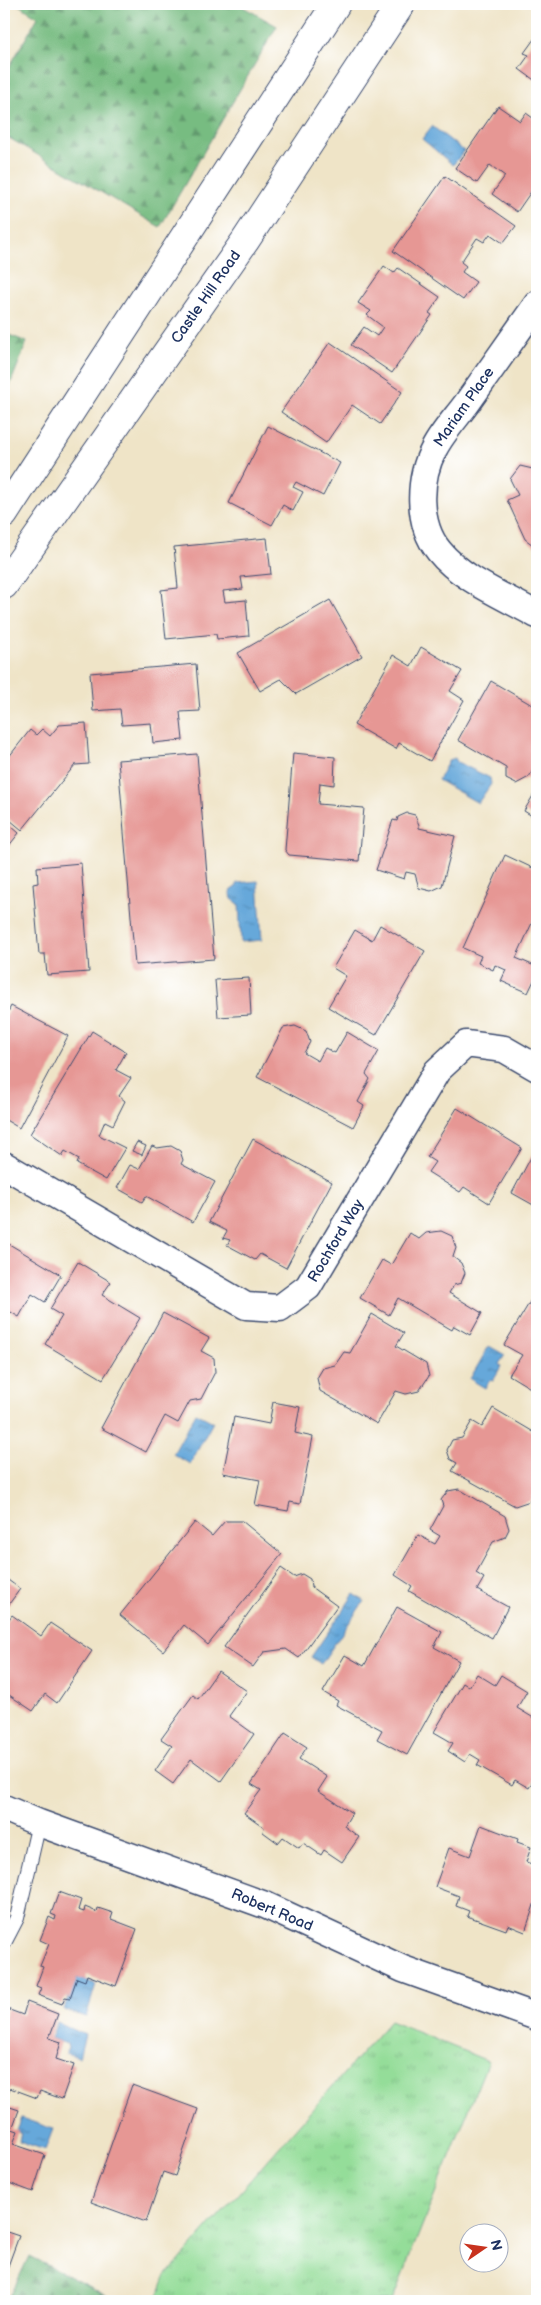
<svg xmlns="http://www.w3.org/2000/svg" width="541" height="2305" viewBox="0 0 541 2305" font-family="'Balsamiq Sans',sans-serif">
	<style>
		.grass { fill: url(#grass-tufts); stroke: #58867c }
		.forest { fill: url(#forest-firs); stroke: #497670 }
		.water { fill: url(#water-ripples); stroke: #406c9c }
		.building { fill: #e69794 }
		.lines { fill: none; stroke-linecap: round; stroke-linejoin: round }
		.service-casing { stroke: #3b4a6e; stroke-width: 16 }
		.minor-casing { stroke: #3b4a6e; stroke-width: 29 }
		.primary-casing { stroke: #3b4a6e; stroke-width: 30 }
		.service { stroke: #fff; stroke-width: 14 }
		.minor { stroke: #fff; stroke-width: 26 }
		.primary { stroke: #fff; stroke-width: 28 }
		.labels { text-anchor: middle; dominant-baseline: central; stroke-width: 4; stroke-linejoin: round; paint-order: stroke }
		.street-label { font-size: 15px; fill: #1b2f5e; stroke: #fff }
	</style>
	<defs>
		<pattern id="grass-tufts" width="24" height="20" patternUnits="userSpaceOnUse" patternTransform="scale(1.25)"><rect width="24" height="20" fill="#94dd99"/><path d="M3 7l-1-3M5 7V3M7 7l1-3M15 17l-1-3M17 17v-4M19 17l1-3" fill="none" stroke="#7fbe86"/></pattern>
		<pattern id="forest-firs" width="22" height="20" patternUnits="userSpaceOnUse" patternTransform="scale(1.25)"><rect width="22" height="20" fill="#77bc81"/><path d="M5 1l3.5 6h-7zM16 11l3.5 6h-7z" fill="#61996d"/></pattern>
		<pattern id="water-ripples" width="26" height="14" patternUnits="userSpaceOnUse" patternTransform="scale(1.25)"><rect width="26" height="14" fill="#66a8da"/><path d="M2 4q2-2 4 0t4 0M15 11q2-2 4 0t4 0" fill="none" stroke="#5389b4"/></pattern>
	</defs>
	<rect width="100%" height="100%" fill="#fff"/>
	<filter id="ink" filterUnits="userSpaceOnUse"><feTurbulence type="fractalNoise" baseFrequency=".02" numOctaves="2"/><feDisplacementMap in="SourceGraphic" scale="10" xChannelSelector="R" yChannelSelector="G"/><feConvolveMatrix kernelMatrix="1 2 1 2 8 2 1 2 1" color-interpolation-filters="sRGB"/></filter>
	<filter id="wash" filterUnits="userSpaceOnUse"><feTurbulence type="fractalNoise" baseFrequency=".0096" numOctaves="4" result="noise"/><feDisplacementMap in="SourceGraphic" scale="20" xChannelSelector="R" yChannelSelector="G"/><feGaussianBlur stdDeviation="1.12" result="paint"/><feColorMatrix in="noise" values="0 0 0 0 0 0 0 0 0 0 0 0 0 0 0 0 0 1.4 0 .05"/><feComposite in="paint" operator="in"/></filter>
	<g filter="url(#wash)">
		<rect width="100%" height="100%" fill="#efe4c7"/>
		<!-- grass -->
		<path class="grass" d="M390,2021L488,2061L392,2301H156L165,2277Z"/>
		<!-- forest -->
		<path class="forest" d="M17,4H238L277,26L160,227L4,135V76L38,17Z
			M4,333L27,342L4,400Z
			M29,2256L117,2301H8Z"/>
		<!-- water -->
		<path class="water" d="M432,126L464,151L453,165L422,139Z
			M455,758L457,762L490,778L491,784L478,803L438,780L449,760Z
			M258,881L262,940L241,942L239,904L232,899L230,891L237,886V883Z
			M489,1346L505,1355L499,1364L501,1366L493,1381L490,1380L485,1388L470,1379Z
			M196,1413L213,1422L190,1464L173,1454Z
			M354,1594L364,1601L321,1664L311,1657Z
			M74,1977L96,1984L86,2017L64,2010Z
			M57,2022L85,2035L79,2057L66,2053L68,2048L67,2044L51,2038Z
			M21,2118L53,2129L45,2150L19,2141L21,2133L16,2131Z"/>
		<g id="blocks">
			<!-- building -->
			<path class="building" d="M537,35V82L519,69L529,55L524,53Z
				M498,106L520,121L526,113L537,121V183L517,212L492,194L505,176L490,165L477,183L455,168Z
				M445,176L516,226L503,243L490,234L484,242L477,238L461,262L466,266L462,272L476,282L463,300L393,251Z
				M384,266L394,273L398,268L440,297L429,313L432,315L392,373L351,345L364,327L377,336L383,327L367,315L371,311L358,303Z
				M330,342L402,392L380,424L352,405L326,443L281,412Z
				M268,426L340,463L323,496L296,482L293,487L303,492L293,511L283,505L272,525L229,503Z
				M520,466L537,470V548L525,539L507,500L518,495L510,479Z
				M267,538L271,574L241,577L243,589L223,591L225,602L246,600L249,636L217,639L216,634L166,639L161,590L178,588L174,547Z
				M330,600L362,656L296,694L281,679L260,691L238,653Z
				M421,647L462,671L450,691L464,700L430,761L399,743L396,749L354,725L393,655L411,666Z
				M196,664L200,711L180,712L183,740L153,743L151,723L122,725L120,709L93,711L90,673Z
				M491,681L532,705L537,696V763L529,777L516,784L506,779V768L458,740Z
				M86,723L89,764L75,765L22,830L4,815V763L30,730L36,735L42,729L50,736L59,725Z
				M293,753L335,757L334,785L320,783L318,804L364,808L359,861L289,855L285,850Z
				M197,754L214,959L135,965L118,760Z
				M537,789V819L524,811Z
				M407,813L415,815L419,825V828L455,836L442,886L431,891L419,888L415,874L406,872L404,879L376,870L393,820L397,821L398,817Z
				M4,820L19,833L4,852Z
				M505,855L537,870V912L516,958L537,967V974L528,993L501,981L506,970L495,965L493,970L478,963L481,956L463,948Z
				M81,863L89,972L47,975L45,954H39L33,884L38,883L37,867Z
				M380,925L425,951L376,1035L328,1007L346,976L333,968L355,930L372,940Z
				M249,978L251,1015L218,1017L215,980Z
				M11,1006L68,1036L19,1128L4,1119V1020Z
				M295,1026L306,1031L310,1042L304,1053L318,1061L325,1048L335,1053L347,1032L379,1051L366,1074L370,1079L358,1102L364,1106L353,1127L257,1077L283,1028Z
				M92,1031L126,1052L116,1070L131,1078L119,1096L125,1101L113,1125L105,1121L99,1135L125,1148L106,1180L77,1164L79,1159L65,1151L62,1156L30,1134Z
				M457,1108L522,1148L489,1203L464,1187L460,1192L428,1172L435,1162L427,1157Z
				M253,1139L332,1182L286,1268L260,1254L255,1260L227,1245L230,1240L223,1238L227,1231L209,1222Z
				M137,1142L146,1146L142,1155L132,1151Z
				M152,1146L157,1148L171,1146L180,1151L183,1160L181,1164L215,1182L193,1222L146,1196L142,1202L117,1188L130,1165L139,1169Z
				M537,1146V1207L512,1193Z
				M441,1231L452,1236L456,1248L453,1257L461,1263L465,1273L461,1283L454,1285L449,1293L482,1313L470,1335L454,1326L452,1330L398,1298L389,1315L360,1298L382,1260L391,1265L410,1233L419,1239L426,1233Z
				M4,1241L61,1275L45,1302L32,1294L19,1317L4,1308Z
				M78,1262L111,1282L102,1295L140,1318L103,1379L45,1344L62,1316L50,1309Z
				M534,1295L537,1297V1392L509,1375L522,1355L504,1345Z
				M163,1313L209,1338L201,1351L214,1358L215,1372L201,1399L190,1401L178,1423L165,1416L146,1452L101,1428Z
				M372,1314L404,1333L396,1346L426,1364L429,1376L419,1391L406,1394L396,1391L377,1424L320,1391L317,1378L323,1368L335,1365L344,1352L350,1353Z
				M273,1402L300,1407L295,1433L313,1437L300,1504L290,1502L288,1511L255,1505L260,1480L223,1473L234,1417L269,1424Z
				M493,1408L537,1434V1488L530,1501L515,1506L452,1471L457,1463L450,1459L447,1450L452,1440L462,1438L472,1421L482,1427Z
				M459,1489L505,1516L509,1529L505,1537L493,1542L476,1573L484,1578L477,1590L508,1607L492,1638L409,1591L412,1586L395,1575L418,1535L435,1544L440,1536L430,1530L443,1506L441,1500L448,1491Z
				M225,1521H242L282,1554L208,1645L184,1625L163,1651L120,1615L195,1522L212,1536Z
				M281,1568L294,1577L302,1574L310,1579L311,1587L337,1606L299,1658L286,1649L264,1652L253,1667L224,1647Z
				M4,1577L20,1589L4,1611Z
				M397,1607L442,1632L434,1647L459,1661L407,1755L377,1739L382,1730L336,1705L338,1701L323,1692L345,1655L364,1666Z
				M12,1615L41,1636L50,1623L92,1651L57,1703L45,1694L33,1711L6,1693L4,1696V1626Z
				M218,1671L247,1691L229,1716L254,1734L221,1781L191,1759L173,1784L155,1771L172,1746L161,1739L193,1695L198,1699Z
				M477,1674L495,1685L501,1675L527,1691L517,1708L537,1720V1781L534,1779L529,1788L515,1780L512,1785L477,1765L480,1760L470,1754L465,1762L448,1751L453,1743L434,1732L463,1683L469,1687Z
				M285,1733L307,1747L299,1759L327,1777L318,1791L352,1813L344,1826L359,1837L342,1862L324,1850L321,1855L303,1843L299,1848L283,1837L278,1843L263,1832L264,1827L244,1813L261,1790L251,1784Z
				M481,1825L518,1839L517,1842L531,1847L526,1862L537,1866V1896L525,1932L508,1925L506,1930L467,1916L469,1911L456,1906L459,1896L435,1887L449,1848L470,1856Z
				M59,1892L81,1900L78,1910L84,1912L85,1907L97,1912L98,1908L113,1913L111,1919L137,1929L116,1986L87,1975L85,1981L77,1978L70,1998L65,1997L62,2004L38,1995L41,1988L36,1986L43,1967L40,1966L49,1944L40,1940L49,1917L55,1920L56,1916L51,1914Z
				M27,2002L58,2014L49,2038L61,2042L56,2059L74,2065L62,2099L40,2091L37,2098L10,2088L7,2098L4,2097V2020L7,2009L23,2015Z
				M132,2085L198,2109L175,2176L163,2172L146,2222L91,2202Z
				M4,2105L19,2110L12,2129L18,2131L13,2144L45,2155L33,2192L9,2183L4,2198Z
				M4,2231L19,2236L4,2277Z"/>
		</g>
	</g>
	<g filter="url(#ink)">
		<use href="#blocks" fill-opacity="0" stroke="#3b4a6e" stroke-width="1"/>
		<g class="lines">
			<!-- service casing -->
			<g class="service-casing">
				<path id="service" d="M4,1943L17,1918L39,1823"/>
			</g>
			<!-- minor casing -->
			<g class="minor-casing">
				<path id="minor" d="M537,304C514,337 490,370 467,403C456,418 442,433 434,449C418,479 417,524 439,551C461,579 506,597 537,615
					M4,1165L246,1306L280,1308L308,1287L437,1071L466,1044L504,1049L537,1068
					M4,1808L39,1823L265,1905L403,1969L537,2017"/>
			</g>
			<!-- primary casing -->
			<g class="primary-casing">
				<path id="primary" d="M4,514L336,4
					M4,585L245,241L401,4"/>
			</g>
			<!-- service -->
			<use href="#service" class="service"/>
			<!-- minor -->
			<use href="#minor" class="minor"/>
			<!-- primary -->
			<use href="#primary" class="primary"/>
		</g>
	</g>
	<g class="labels">
		<!-- street labels -->
		<g class="street-label">
			<text transform="translate(206 297) rotate(-55)">Castle Hill Road</text>
			<text transform="translate(464 407) rotate(-55)">Mariam Place</text>
			<text transform="translate(336 1241) rotate(-59)">Rochford Way</text>
			<text transform="translate(272 1910) rotate(23)">Robert Road</text>
		</g>
	</g>
	<!-- margin -->
	<rect width="541" height="2305" fill="none" stroke="#fff" stroke-width="20"/>
	<!-- north arrow -->
	<g transform="translate(484 2248) rotate(77)"><circle r="24" fill="#ffffff" stroke="#a4acbf"/>
	<path d="M0-4L9 19L0 12L-9 19Z" fill="#c8321e"/>
	<text y="-8" font-size="14" font-weight="bold" text-anchor="middle" fill="#1b2f5e">N</text>
	</g>
</svg>
